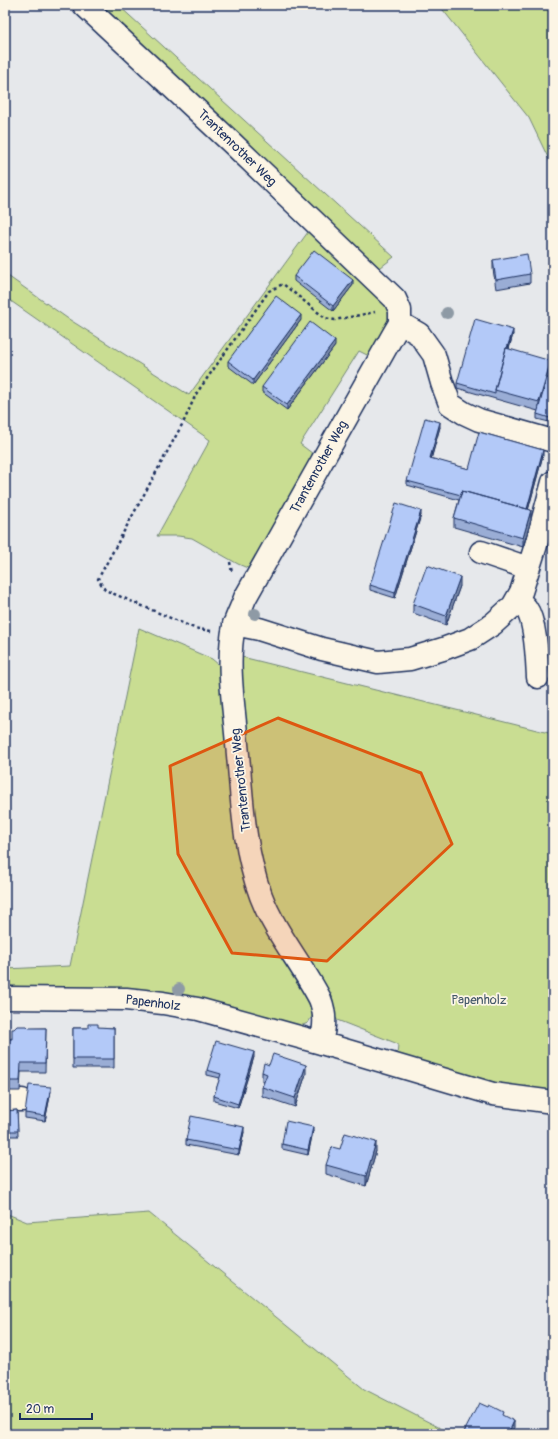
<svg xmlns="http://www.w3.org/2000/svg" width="558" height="1439" viewBox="0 0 558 1439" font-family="Pangolin,sans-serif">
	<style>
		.green { fill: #c9dd92; stroke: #728678 }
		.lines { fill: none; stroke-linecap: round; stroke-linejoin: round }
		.minor-casing { stroke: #1b2f5e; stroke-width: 25 }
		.path { stroke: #1b2f5e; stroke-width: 2.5; stroke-dasharray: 3 3; stroke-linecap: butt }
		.minor { stroke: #fcf5e5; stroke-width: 22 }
		.tree { fill: #8e9aa5 }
		.wall { fill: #9aadd5; stroke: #1b2f5e }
		.shaded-wall { fill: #7d8dae; stroke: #1b2f5e }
		.building { fill: #b3c9f8; stroke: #1b2f5e }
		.marked { fill: #de5710; fill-opacity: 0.2; stroke: #de5710; stroke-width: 3; stroke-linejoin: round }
		.labels { text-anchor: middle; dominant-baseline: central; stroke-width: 3.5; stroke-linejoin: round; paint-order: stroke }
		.street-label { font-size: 13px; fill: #1b2f5e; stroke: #fcf5e5 }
		.park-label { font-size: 13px; fill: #465a6b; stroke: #fcf5e5 }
	</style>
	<rect width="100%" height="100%" fill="#e6e8eb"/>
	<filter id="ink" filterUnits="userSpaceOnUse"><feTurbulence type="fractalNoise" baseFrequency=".025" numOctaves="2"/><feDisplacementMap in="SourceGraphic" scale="8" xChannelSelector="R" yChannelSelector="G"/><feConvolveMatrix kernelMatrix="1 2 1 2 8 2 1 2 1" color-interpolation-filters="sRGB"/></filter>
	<g filter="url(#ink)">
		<!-- green -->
		<path class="green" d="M70,5H118L394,257L363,281C370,288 380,295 385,303C395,319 380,343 373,358L359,351L300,444L317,457L250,569L238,564L192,538L178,536H157L210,440L5,297V274L67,318L189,395L308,232Z
			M439,5H553V168L529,118Z
			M139,628L212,659L226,671L239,821L314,1013L308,1023L300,1026L282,1023L228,1005L148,991L5,986V969L70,966Z
			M238,656L553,734V1091L501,1084L397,1056L398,1044L337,1020L261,881Z
			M5,1213L27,1222L149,1213L364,1389L452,1434H5Z"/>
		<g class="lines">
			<!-- minor casing -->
			<g class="minor-casing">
				<path id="minor" d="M84,5L232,143L395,299L400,310V323L393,335L245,598C242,607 236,617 234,626C226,664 234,706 237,744C242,795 243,849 261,896C275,933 302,964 320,999C326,1015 325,1026 321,1043
					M400,323L419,334L434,355L442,383L450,404L464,413L479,420L553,441
					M481,552L528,568
					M517,599C520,602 524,605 526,608C536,622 537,659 538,677
					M234,624L259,629L322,649L378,662L410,659L443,649L470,639L493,624L513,606L521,592L536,545L553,482
					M5,998L126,999L163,1003L198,1009L321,1043L493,1094L553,1102
					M5,1100H22"/>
			</g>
			<!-- path -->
			<path class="path" d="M230,562L232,573
				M211,631L194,628L105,590L98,579L184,421L196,394L269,291L283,284L325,318L335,320L375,312"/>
			<!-- minor -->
			<use href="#minor" class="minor"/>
		</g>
		<!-- trees -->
		<g class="tree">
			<circle cx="447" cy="313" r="6"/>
			<circle cx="255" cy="614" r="6"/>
			<circle cx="179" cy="989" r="6"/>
		</g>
		<!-- wall -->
		<path class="wall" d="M493,260L530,274V283L496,289L493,269Z
			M294,276L353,285L333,311L294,281Z
			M301,320L253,385L228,366V361Z
			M513,334L509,349L551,370L548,378L553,379V423L537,419V414L538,411L457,388V383Z
			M335,346L287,410L262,392V387Z
			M440,427L431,459L469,469L543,455L528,510L531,520L523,547L454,527V518L459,500L407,485V481Z
			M421,515L395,598L370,590V585Z
			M460,586L446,625L413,613V604Z
			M46,1028L45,1072H21L20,1091H9V1039H12L14,1029Z
			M73,1028H114V1068H73Z
			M254,1057L238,1108L214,1101V1096L220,1078L207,1075V1070Z
			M262,1072L306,1074L295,1107L262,1096V1087L264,1082L262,1081Z
			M51,1091L45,1121L25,1118V1113Z
			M17,1110L18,1136H5V1111Z
			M313,1131L308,1155L282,1149V1144Z
			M244,1132L239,1155L186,1145V1140Z
			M340,1149L376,1151L366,1186L326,1174V1165Z"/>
		<!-- shaded-wall -->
		<path class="shaded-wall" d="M353,280V285L333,311V306Z
			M301,315V320L253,385V380Z
			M513,330V334L497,390H496Z
			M335,341V346L287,410V405Z
			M551,361V370L539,411V402Z
			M440,422V427L430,463V458Z
			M543,450V455L526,518V514Z
			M531,510V520L523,547V538Z
			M421,511V515L395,598V593Z
			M460,577V586L446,625V616Z
			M254,1052V1057L238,1108V1104Z
			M306,1065V1074L295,1107V1098Z
			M51,1087V1091L45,1121V1116Z
			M244,1127V1132L239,1155V1150Z
			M313,1127V1131L308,1155V1150Z
			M376,1142V1151L366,1186V1176Z
			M514,1421V1430L513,1434H508Z"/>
		<!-- building -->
		<path class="building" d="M314,250L353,280L333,306L294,276Z
			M527,254L530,274L496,280L493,260Z
			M276,296L301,315L253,380L228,361Z
			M475,319L513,330L507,348H506L495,390V394L457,383Z
			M310,322L335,341L287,405L262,387Z
			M506,348L551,361L539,402L495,390Z
			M547,378L553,379V419L537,414Z
			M425,418L440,422L430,458L469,469L479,432L543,450L527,509L462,491L461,495L407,481Z
			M462,491L531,510L523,538L454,518Z
			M396,503L421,511L395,593L370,585Z
			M427,565L460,577L446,616L413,604Z
			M88,1024H98V1027L114,1028V1059H73V1028H88Z
			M17,1026H27L29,1028H46L45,1063H21L20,1081H9V1039H12V1029H14Z
			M216,1041L254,1052L238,1104L214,1096L221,1074L207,1070Z
			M273,1054L306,1065L295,1098L262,1087L267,1074L262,1072L264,1063L269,1065Z
			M29,1085L51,1087L45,1116L25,1113Z
			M17,1110L18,1131H5V1111Z
			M191,1116L244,1127L239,1150L186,1140Z
			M286,1121L313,1127L308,1150L282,1144Z
			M345,1133L376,1142L366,1176L326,1165L332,1147L340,1149Z
			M479,1403L488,1407L489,1405L503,1412L502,1415L514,1421L508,1434H463Z"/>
	</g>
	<!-- marked area -->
	<path class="marked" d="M278,718L421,773L452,844L327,961L232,953L178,854L170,766Z"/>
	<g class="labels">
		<!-- street labels -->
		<g class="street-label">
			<text transform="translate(237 148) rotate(44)">Trantenrother Weg</text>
			<text transform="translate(319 467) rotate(-61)">Trantenrother Weg</text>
			<text transform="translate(241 780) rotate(-96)">Trantenrother Weg</text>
			<text transform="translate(153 1003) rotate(7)">Papenholz</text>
		</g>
		<!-- park labels -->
		<g class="park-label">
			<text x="479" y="1000">Papenholz</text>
		</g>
	</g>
	<!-- margin -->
	<rect width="558" height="1439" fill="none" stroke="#fcf5e5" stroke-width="20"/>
	<rect x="10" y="10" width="538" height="1419" fill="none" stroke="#1b2f5e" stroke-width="1.5" filter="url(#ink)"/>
	<!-- scale -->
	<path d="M20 1413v6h72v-6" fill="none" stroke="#1b2f5e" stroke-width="2"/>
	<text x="26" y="1413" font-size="12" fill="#1b2f5e" stroke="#fcf5e5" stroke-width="3" paint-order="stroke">20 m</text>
</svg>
